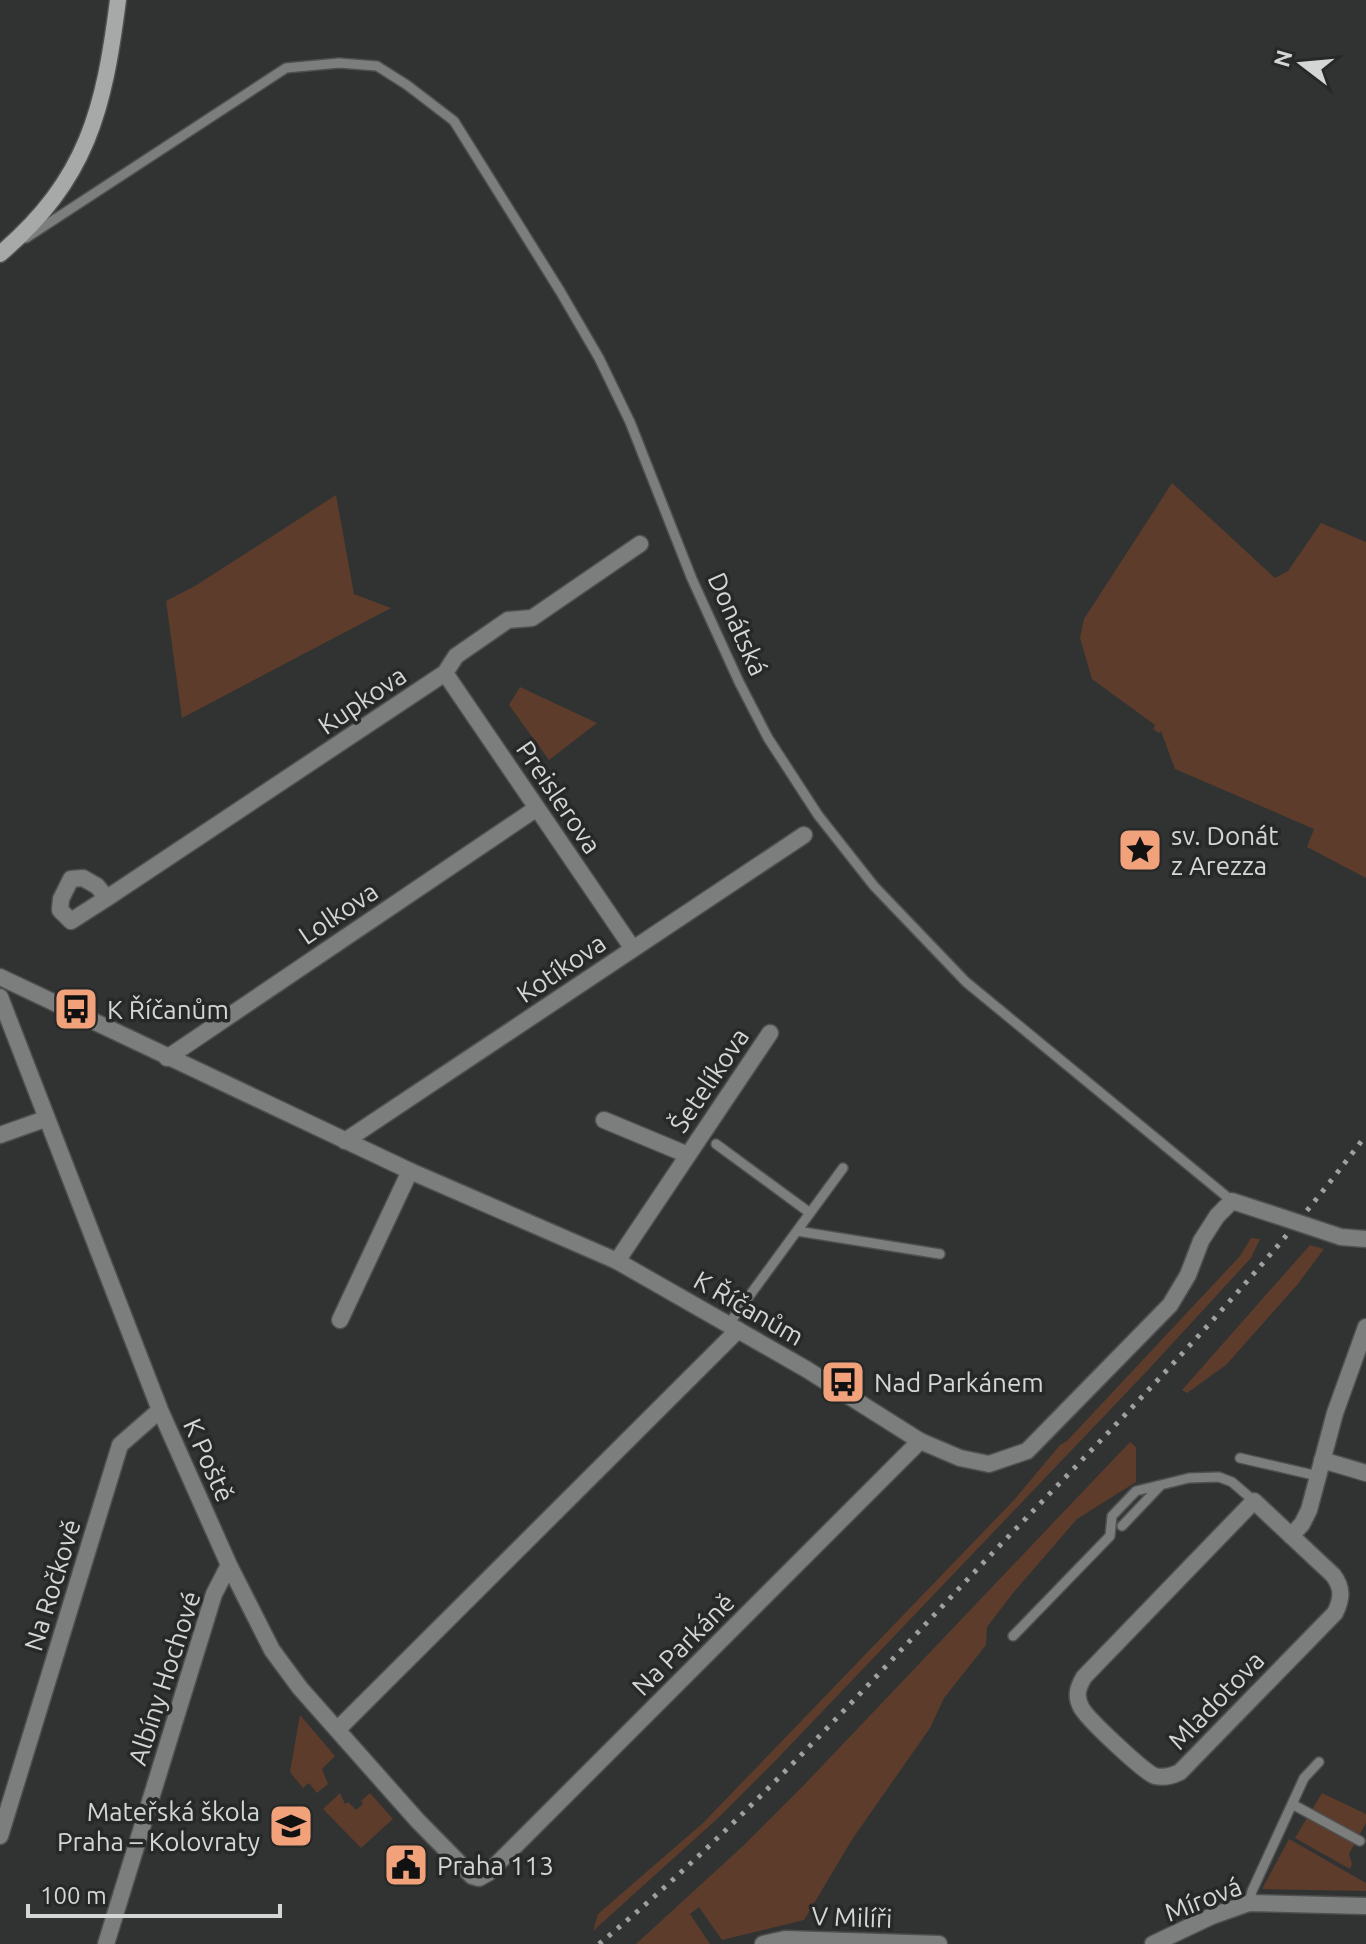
<svg xmlns="http://www.w3.org/2000/svg" width="1366" height="1944" viewBox="0 0 1366 1944" font-family="Ubuntu,sans-serif">
	<style>
		.green { fill: #5d3c2c }
		.lines { fill: none; stroke-linecap: round; stroke-linejoin: round }
		.service-casing { stroke: #4e504f; stroke-width: 12 }
		.minor-casing { stroke: #4e504f; stroke-width: 19 }
		.tertiary-casing { stroke: #4e504f; stroke-width: 19 }
		.secondary-casing { stroke: #4e504f; stroke-width: 19 }
		.service { stroke: #7c7e7d; stroke-width: 9 }
		.minor { stroke: #7c7e7d; stroke-width: 16 }
		.tertiary { stroke: #7c7e7d; stroke-width: 16 }
		.secondary { stroke: #a6a9a8; stroke-width: 16 }
		.rail { stroke: #9ea1a0; stroke-width: 5; stroke-dasharray: 4 8; stroke-linecap: butt }
		.tertiary-bridge-casing { stroke: #4e504f; stroke-width: 19; stroke-linecap: butt }
		.tertiary-bridge { stroke: #7c7e7d; stroke-width: 16 }
		.labels { text-anchor: middle; dominant-baseline: central; stroke-width: 7; stroke-linejoin: round; paint-order: stroke }
		.street-label { font-size: 26px; fill: #d4d6d5; stroke: #262928 }
		.poi-label { font-size: 26px; fill: #d4d6d5; stroke: #262928; text-anchor: start }
	</style>
	<rect width="100%" height="100%" fill="#303332"/>
	<!-- green -->
	<path class="green" d="M1172,483L1275,578L1288,571L1321,523L1366,542V878L1307,847L1314,829L1175,769L1161,731L1159,733L1153,729L1155,725L1092,679L1080,638L1084,619Z
		M336,495L354,594L391,608L182,718L166,601L195,586Z
		M520,687L597,723L549,760L509,705Z
		M1251,1238L1260,1239L1251,1258L1148,1370L777,1759L717,1819L593,1931L598,1914L703,1823L1014,1500L1060,1445L1067,1441L1240,1256Z
		M1310,1245L1324,1249L1297,1285L1226,1365L1187,1393L1182,1390Z
		M1130,1442L1136,1447V1482L1077,1519L1013,1593L987,1627L986,1645L944,1698L930,1728L853,1838L804,1920L722,1940L699,1907L690,1914L710,1944H636L743,1846L803,1786Z
		M300,1715L335,1756L322,1769L328,1784L317,1793L309,1783L303,1788L290,1772Z
		M340,1793L345,1804L348,1802L356,1810L363,1804L361,1801L370,1793L393,1819L361,1848L323,1809Z
		M1322,1793L1366,1814V1823L1349,1854L1352,1864L1350,1869L1295,1838Z
		M1289,1839L1366,1883V1891L1262,1889Z"/>
	<g class="lines">
		<!-- service casing -->
		<g class="service-casing">
			<path id="service" d="M26,238L286,68L339,63L377,66L407,85L454,121L560,291L599,358L630,422L692,579L739,682L768,738L818,815L874,886L966,982L1232,1201
				M716,1144L810,1213
				M797,1231L940,1254
				M728,1325L843,1168
				M1240,1458L1318,1476
				M1122,1526L1161,1485
				M1013,1636L1110,1536L1112,1516L1136,1491L1189,1478L1219,1477L1232,1482L1254,1501
				M1292,1804L1360,1841
				M1249,1903L1252,1891L1304,1778L1319,1762"/>
		</g>
		<!-- minor casing -->
		<g class="minor-casing">
			<path id="minor" d="M445,673L633,949
				M107,898L97,886L83,878L71,879L61,899L60,910L71,921L107,898L445,673L456,656L508,620L532,618L640,544
				M0,997L160,1410L229,1565L272,1650L300,1688L417,1820L472,1876L479,1878L488,1873L920,1441
				M167,1058L537,808
				M604,1120L688,1155
				M0,1135L45,1119
				M345,1141L804,835
				M617,1261L770,1033
				M340,1320L410,1171
				M1322,1460L1366,1473
				M1254,1501L1333,1575C1343,1588 1342,1599 1335,1613L1180,1772C1172,1776 1164,1778 1155,1776C1144,1772 1086,1718 1081,1707C1075,1696 1078,1687 1084,1677Z
				M1291,1536L1302,1524L1309,1510L1335,1413L1366,1327
				M338,1729L738,1330
				M0,1836L120,1445L160,1410
				M106,1944L214,1594L229,1565
				M763,1944L785,1939L939,1944"/>
		</g>
		<!-- tertiary casing -->
		<g class="tertiary-casing">
			<path id="tertiary" d="M0,977L410,1171L617,1261L806,1369L920,1441L960,1458L989,1464L1027,1451L1170,1305L1188,1275L1201,1241L1217,1216L1232,1201L1278,1216
				M1341,1237L1366,1239
				M1153,1944L1212,1916L1249,1903L1366,1906"/>
		</g>
		<!-- secondary casing -->
		<g class="secondary-casing">
			<path id="secondary" d="M0,254C88,179 104,109 118,0"/>
		</g>
		<!-- service -->
		<use href="#service" class="service"/>
		<!-- minor -->
		<use href="#minor" class="minor"/>
		<!-- tertiary -->
		<use href="#tertiary" class="tertiary"/>
		<!-- secondary -->
		<use href="#secondary" class="secondary"/>
		<!-- rail -->
		<path class="rail" d="M599,1944C738,1829 860,1693 984,1562C1116,1424 1252,1288 1366,1135"/>
		<!-- tertiary-bridge casing -->
		<g class="tertiary-bridge-casing">
			<path id="tertiary-bridge" d="M1278,1216L1341,1237"/>
		</g>
		<!-- tertiary-bridge -->
		<use href="#tertiary-bridge" class="tertiary-bridge"/>
	</g>
	<!-- icons -->
	<defs>
		<g id="sight-square" transform="scale(2.3)"><rect x="-9" y="-9" width="18" height="18" rx="4" fill="#f1a27b" stroke="#262928"/><path d="M0-6L1.8-2.2L6-1.7L2.9 1.2L3.7 5.4L0 3.3L-3.7 5.4L-2.9 1.2L-6-1.7L-1.8-2.2Z" fill="#111"/></g>
		<g id="bus-square" transform="scale(2.3)"><rect x="-9" y="-9" width="18" height="18" rx="4" fill="#f1a27b" stroke="#262928"/><path d="M-5-6H5V4H4V6H2V4H-2V6H-4V4H-5ZM-3.5-4V0h7V-4ZM-3.5 1.2v1.5H-2V1.2ZM2 1.2v1.5H3.5V1.2Z" fill="#111"/></g>
		<g id="school-square" transform="scale(2.3)"><rect x="-9" y="-9" width="18" height="18" rx="4" fill="#f1a27b" stroke="#262928"/><path d="M0-5L7-2L0 1L-7-2ZM-4 1L0 2.5L4 1V4Q0 6-4 4Z" fill="#111"/></g>
		<g id="civic-square" transform="scale(2.3)"><rect x="-9" y="-9" width="18" height="18" rx="4" fill="#f1a27b" stroke="#262928"/><path d="M-.6-6.5H3V-4.5H.6V-3L4-1V1h2V6H-6V1h2V-1L-.6-3ZM-1.2 2.5V6h2.4V2.5Z" fill="#111"/></g>
	</defs>
	<g fill-rule="evenodd">
		<use href="#sight-square" x="1140" y="850"/>
		<use href="#bus-square" x="76" y="1009"/>
		<use href="#bus-square" x="843" y="1382"/>
		<use href="#school-square" x="291" y="1826"/>
		<use href="#civic-square" x="406" y="1865"/>
	</g>
	<g class="labels">
		<!-- street labels -->
		<g class="street-label">
			<text transform="translate(738 624) rotate(66)">Donátská</text>
			<text transform="translate(362 700) rotate(-34)">Kupkova</text>
			<text transform="translate(559 797) rotate(56)">Preislerova</text>
			<text transform="translate(338 913) rotate(-34)">Lolkova</text>
			<text transform="translate(561 968) rotate(-34)">Kotíkova</text>
			<text transform="translate(709 1080) rotate(-56)">Šetelíkova</text>
			<text transform="translate(749 1308) rotate(30)">K Říčanům</text>
			<text transform="translate(209 1460) rotate(66)">K Poště</text>
			<text transform="translate(52 1585) rotate(-73)">Na Ročkově</text>
			<text transform="translate(683 1644) rotate(-45)">Na Parkáně</text>
			<text transform="translate(164 1678) rotate(-72)">Albíny Hochové</text>
			<text transform="translate(1216 1700) rotate(-46)">Mladotova</text>
			<text transform="translate(1203 1899) rotate(-21)">Mírová</text>
			<text transform="translate(852 1917) rotate(2)">V Milíři</text>
		</g>
		<!-- poi labels -->
		<g class="poi-label">
			<text x="1171" y="835">sv. Donát<tspan x="1171" dy="30">z Arezza</tspan></text>
			<text x="107" y="1009">K Říčanům</text>
			<text x="874" y="1382">Nad Parkánem</text>
			<text x="260" y="1811" text-anchor="end">Mateřská škola<tspan x="260" dy="30">Praha – Kolovraty</tspan></text>
			<text x="437" y="1865">Praha 113</text>
		</g>
	</g>
	<!-- north arrow -->
	<g transform="translate(1302 64) rotate(286)" stroke="#262928" stroke-width="6" paint-order="stroke">
	<path d="M0-6L14 30L0 20L-14 30Z" fill="#d4d6d5"/>
	<text y="-12" font-size="22" font-weight="bold" text-anchor="middle" fill="#d4d6d5">N</text>
	</g>
	<!-- scale -->
	<path d="M28 1904v12h252v-12" fill="none" stroke="#d4d6d5" stroke-width="4"/>
	<text x="40" y="1904" font-size="24" fill="#d4d6d5" stroke="#262928" stroke-width="6" paint-order="stroke">100 m</text>
</svg>
